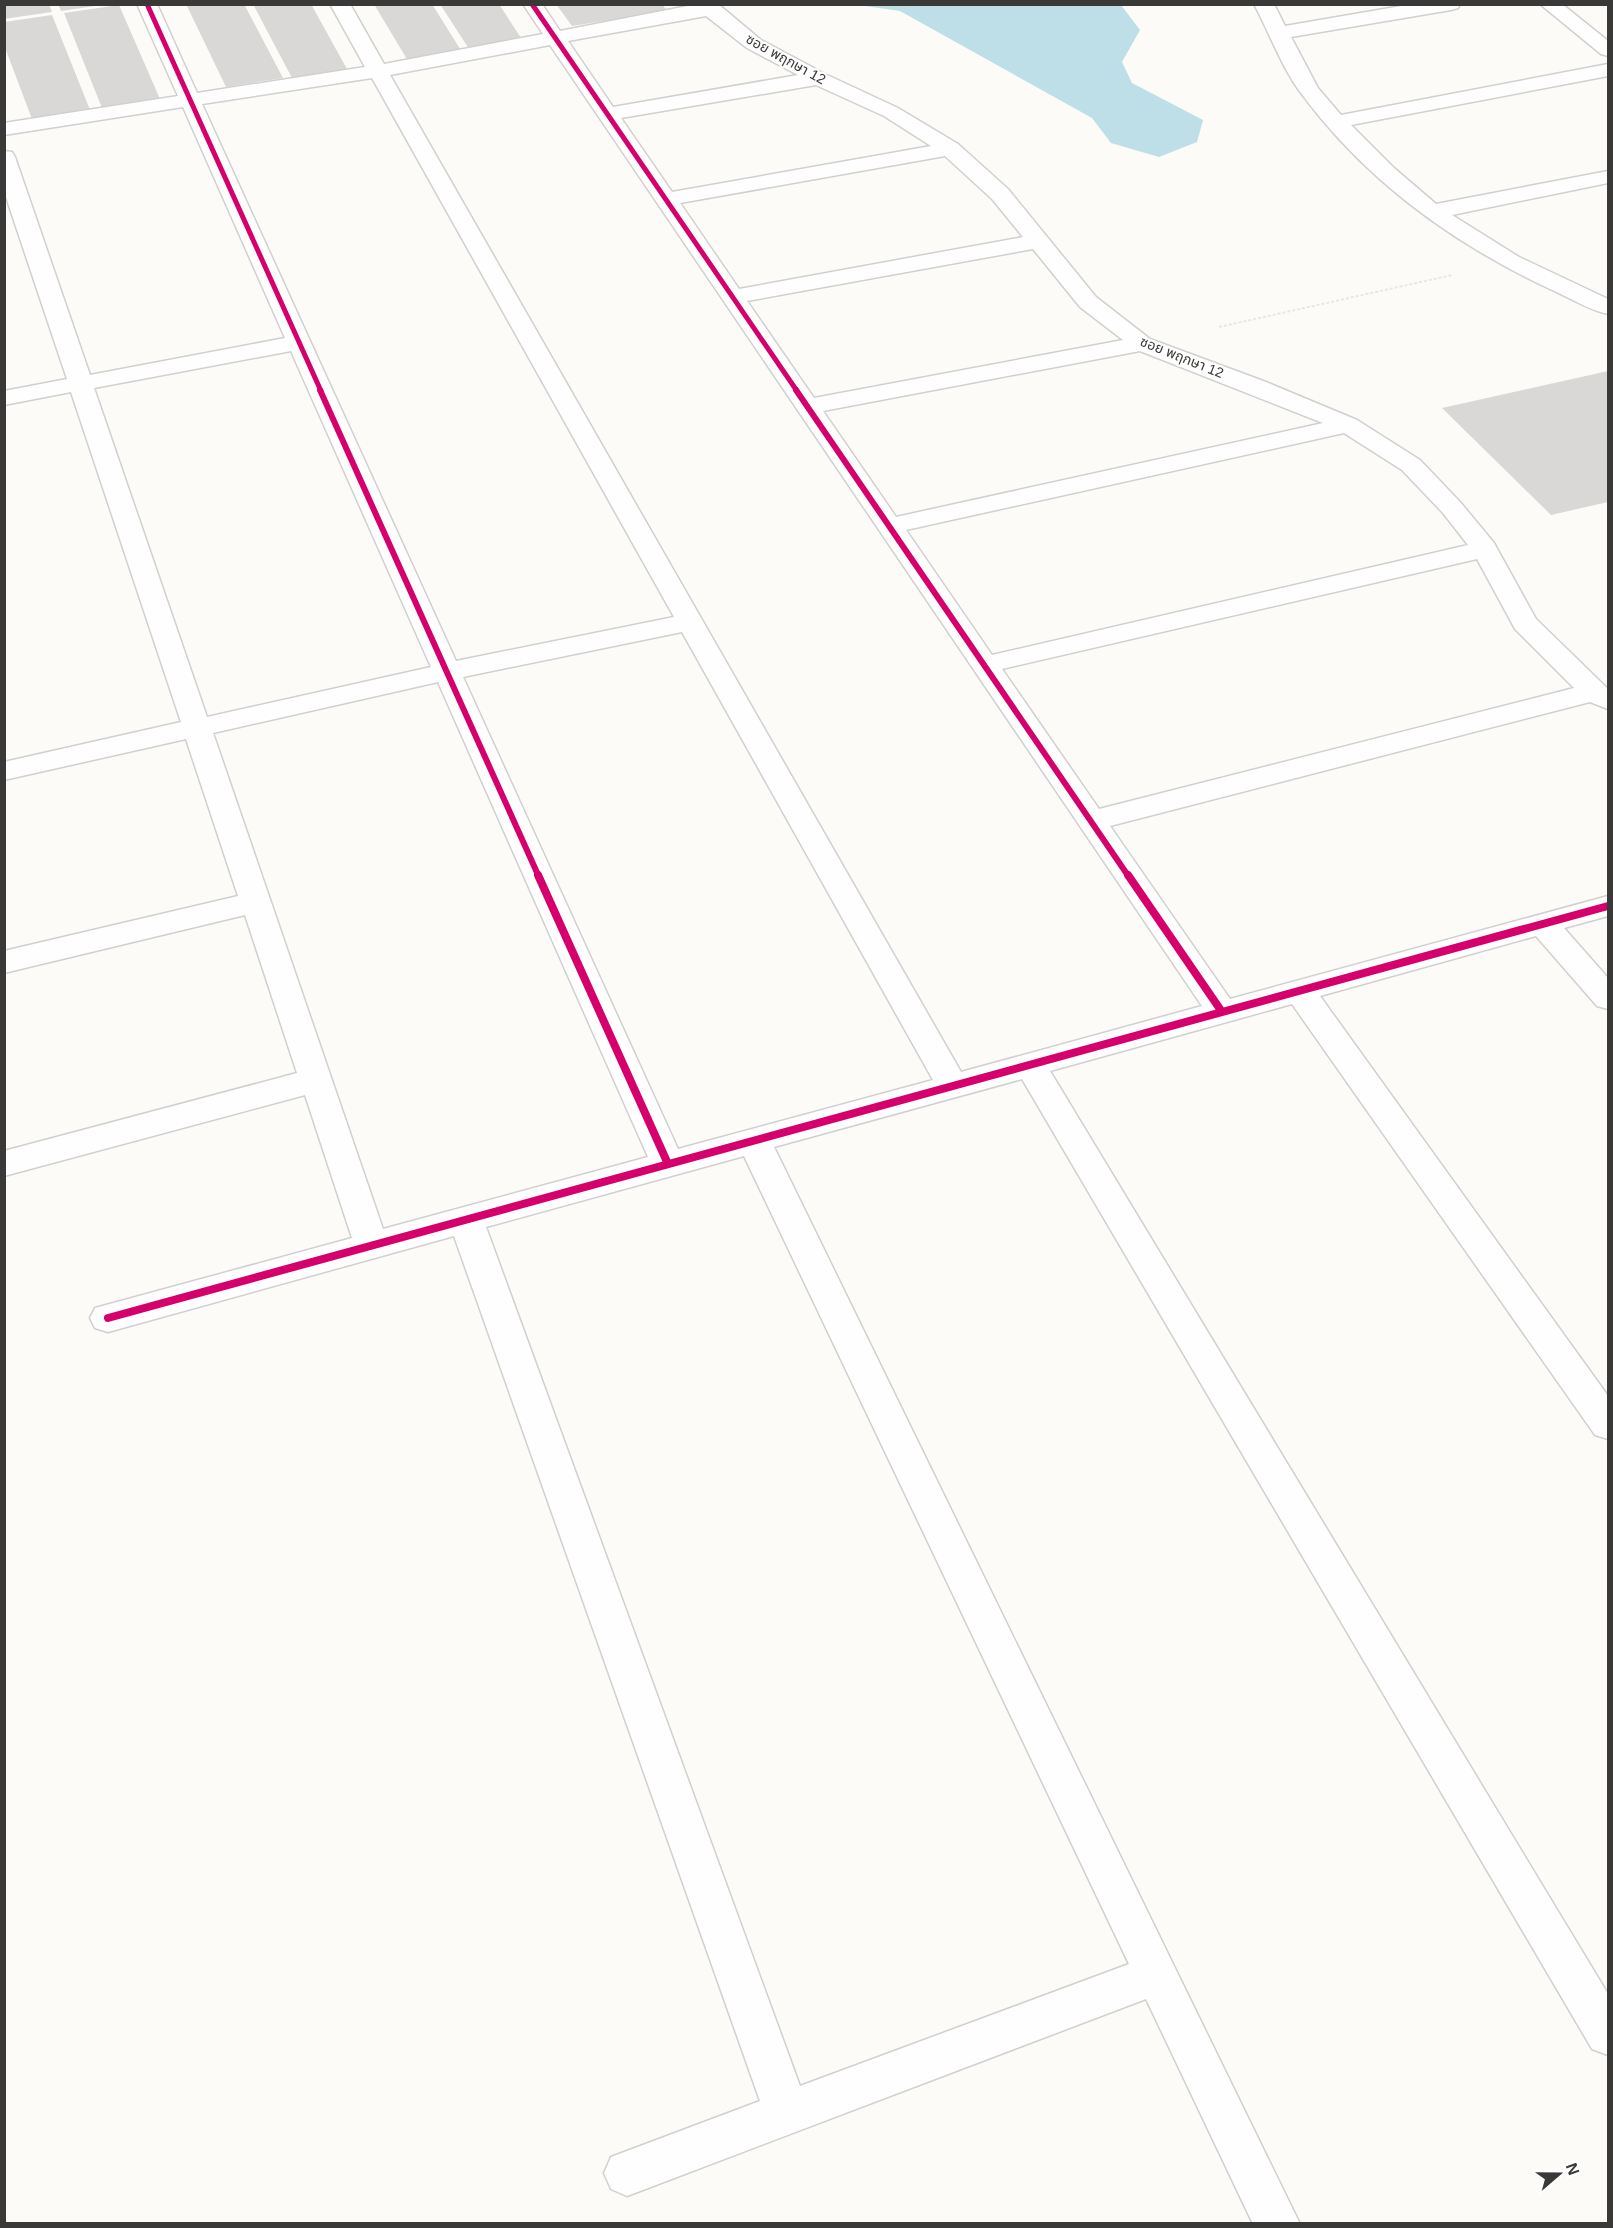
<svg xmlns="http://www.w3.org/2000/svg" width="1613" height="2228" viewBox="0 0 1613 2228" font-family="Arial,'Noto Sans Thai',sans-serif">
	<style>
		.water { fill: #bedee8 }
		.building { fill: #d9d8d6 }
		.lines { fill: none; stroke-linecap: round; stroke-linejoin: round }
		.street-casing { stroke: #d1d0ce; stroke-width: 3 }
		.path { stroke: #e8e7e7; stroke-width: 2; stroke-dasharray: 3 2; stroke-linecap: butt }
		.street { fill: #fffefe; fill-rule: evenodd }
		.cycleway-far2-casing { stroke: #fff; stroke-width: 8 }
		.cycleway-far1-casing { stroke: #fff; stroke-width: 9 }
		.cycleway-casing { stroke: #fff; stroke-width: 11 }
		.cycleway-far2 { stroke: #d6006c; stroke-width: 5 }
		.cycleway-far1 { stroke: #d6006c; stroke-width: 6 }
		.cycleway { stroke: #d6006c; stroke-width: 8 }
		.labels { text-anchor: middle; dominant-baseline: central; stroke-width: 4.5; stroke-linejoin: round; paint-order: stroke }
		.far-street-label { font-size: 14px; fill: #393937; stroke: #fff }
	</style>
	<rect width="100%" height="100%" fill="#fcfbf8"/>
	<!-- water -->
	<path class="water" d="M858,5H1121L1140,30L1122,62L1132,83L1203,120L1197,142L1159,157L1111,143L1092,118L900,11Z"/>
	<!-- building -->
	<path class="building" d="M4,4H49L52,12L4,19Z
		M58,4H95V6L61,11Z
		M186,4H244L283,78L226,87Z
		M253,4H311L347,69L292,78Z
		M374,4H432L462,52L408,61Z
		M440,4H499L523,41L469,49Z
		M556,4H662L667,11L572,26Z
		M119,5L160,99L102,108L64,13Z
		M52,15L90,110L32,119L4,45V22Z
		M1608,371V502L1551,515L1442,408Z"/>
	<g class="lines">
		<!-- street casing -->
		<g class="street-casing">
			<path id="street" d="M137,4H157L197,93L365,67L330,4H350L384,64L543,34L523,4H542L560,31L698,4H718L761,40L825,74L898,108L958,144L1008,189L1096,297L1150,339L1266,382L1357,420L1420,460L1461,503L1494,543L1536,619L1608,689V709L1590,702L1110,826L1230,999L1608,896V916L1564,928L1608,978V1009L1597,1006L1536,936L1320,996L1608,1396V1439L1595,1435L1292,1004L1050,1071L1608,1994V2055L1592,2049L1022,1079L774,1147L1300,2224H1253L1146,1999L627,2196L611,2189L604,2173L611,2157L760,2101L454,1236L108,1332L95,1328L90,1318L95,1308L352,1238L305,1095L4,1176V1151L297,1073L245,915L4,973V951L238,896L186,739L4,780V762L181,722L71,392L4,405V391L67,379L4,191V151L12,152L15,157L90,375L285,338L183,107L4,135V123L178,96ZM706,16L747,48L798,75L613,107L568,41ZM550,45L1202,1006L961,1072L390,75ZM372,78L674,617L456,661L202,104ZM816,85L884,116L931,146L672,192L621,118ZM945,156L992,199L1023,237L739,289L680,203ZM1033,249L1080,307L1123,340L814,398L747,301ZM291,351L431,667L207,717L94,388ZM1140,351L1323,423L896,517L823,411ZM1344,433L1402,470L1443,513L1468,545L992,655L906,530ZM1477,559L1515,629L1574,688L1099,809L1002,669ZM682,632L933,1080L678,1149L463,677ZM438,682L648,1157L383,1229L213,733ZM744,1156L1129,1964L800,2086L486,1227Z
				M1254,4H1274L1285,26L1413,4H1460L1458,8L1451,10L1291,37L1318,88L1341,115L1608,64V76L1351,125L1394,168L1436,204L1608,171V183L1452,215L1519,257L1608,299V314C1588,310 1569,297 1550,289C1454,244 1365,180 1301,93C1283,70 1269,32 1254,4Z
				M1540,4H1562L1608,41V56L1601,54Z"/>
		</g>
		<!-- path -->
		<path class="path" d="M1219,327L1452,275"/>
		<!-- street -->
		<use href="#street" class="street"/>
		<!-- cycleway-far2 casing -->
		<g class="cycleway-far2-casing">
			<path id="cycleway-far2" d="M147,4L321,391
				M532,4L797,391"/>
		</g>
		<!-- cycleway-far1 casing -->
		<g class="cycleway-far1-casing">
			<path id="cycleway-far1" d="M320,390L539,877
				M796,390L1129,877"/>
		</g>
		<!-- cycleway casing -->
		<g class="cycleway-casing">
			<path id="cycleway" d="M538,875L668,1164
				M1128,875L1222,1012
				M108,1318L1608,906"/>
		</g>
		<!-- cycleway-far2 -->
		<use href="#cycleway-far2" class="cycleway-far2"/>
		<!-- cycleway-far1 -->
		<use href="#cycleway-far1" class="cycleway-far1"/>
		<!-- cycleway -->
		<use href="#cycleway" class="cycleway"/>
	</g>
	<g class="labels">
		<!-- far-street labels -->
		<g class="far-street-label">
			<text transform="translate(786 59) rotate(29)">ซอย พฤกษา 12</text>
			<text transform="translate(1182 357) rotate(22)">ซอย พฤกษา 12</text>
		</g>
	</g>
	<!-- border -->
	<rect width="1613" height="2228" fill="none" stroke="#393937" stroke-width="12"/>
	<!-- north arrow -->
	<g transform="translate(1559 2174) rotate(70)" stroke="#ffffff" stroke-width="4.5" paint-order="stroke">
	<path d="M0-4.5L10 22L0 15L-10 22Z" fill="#393937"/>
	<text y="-9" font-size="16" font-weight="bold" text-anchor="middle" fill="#393937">N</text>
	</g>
</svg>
